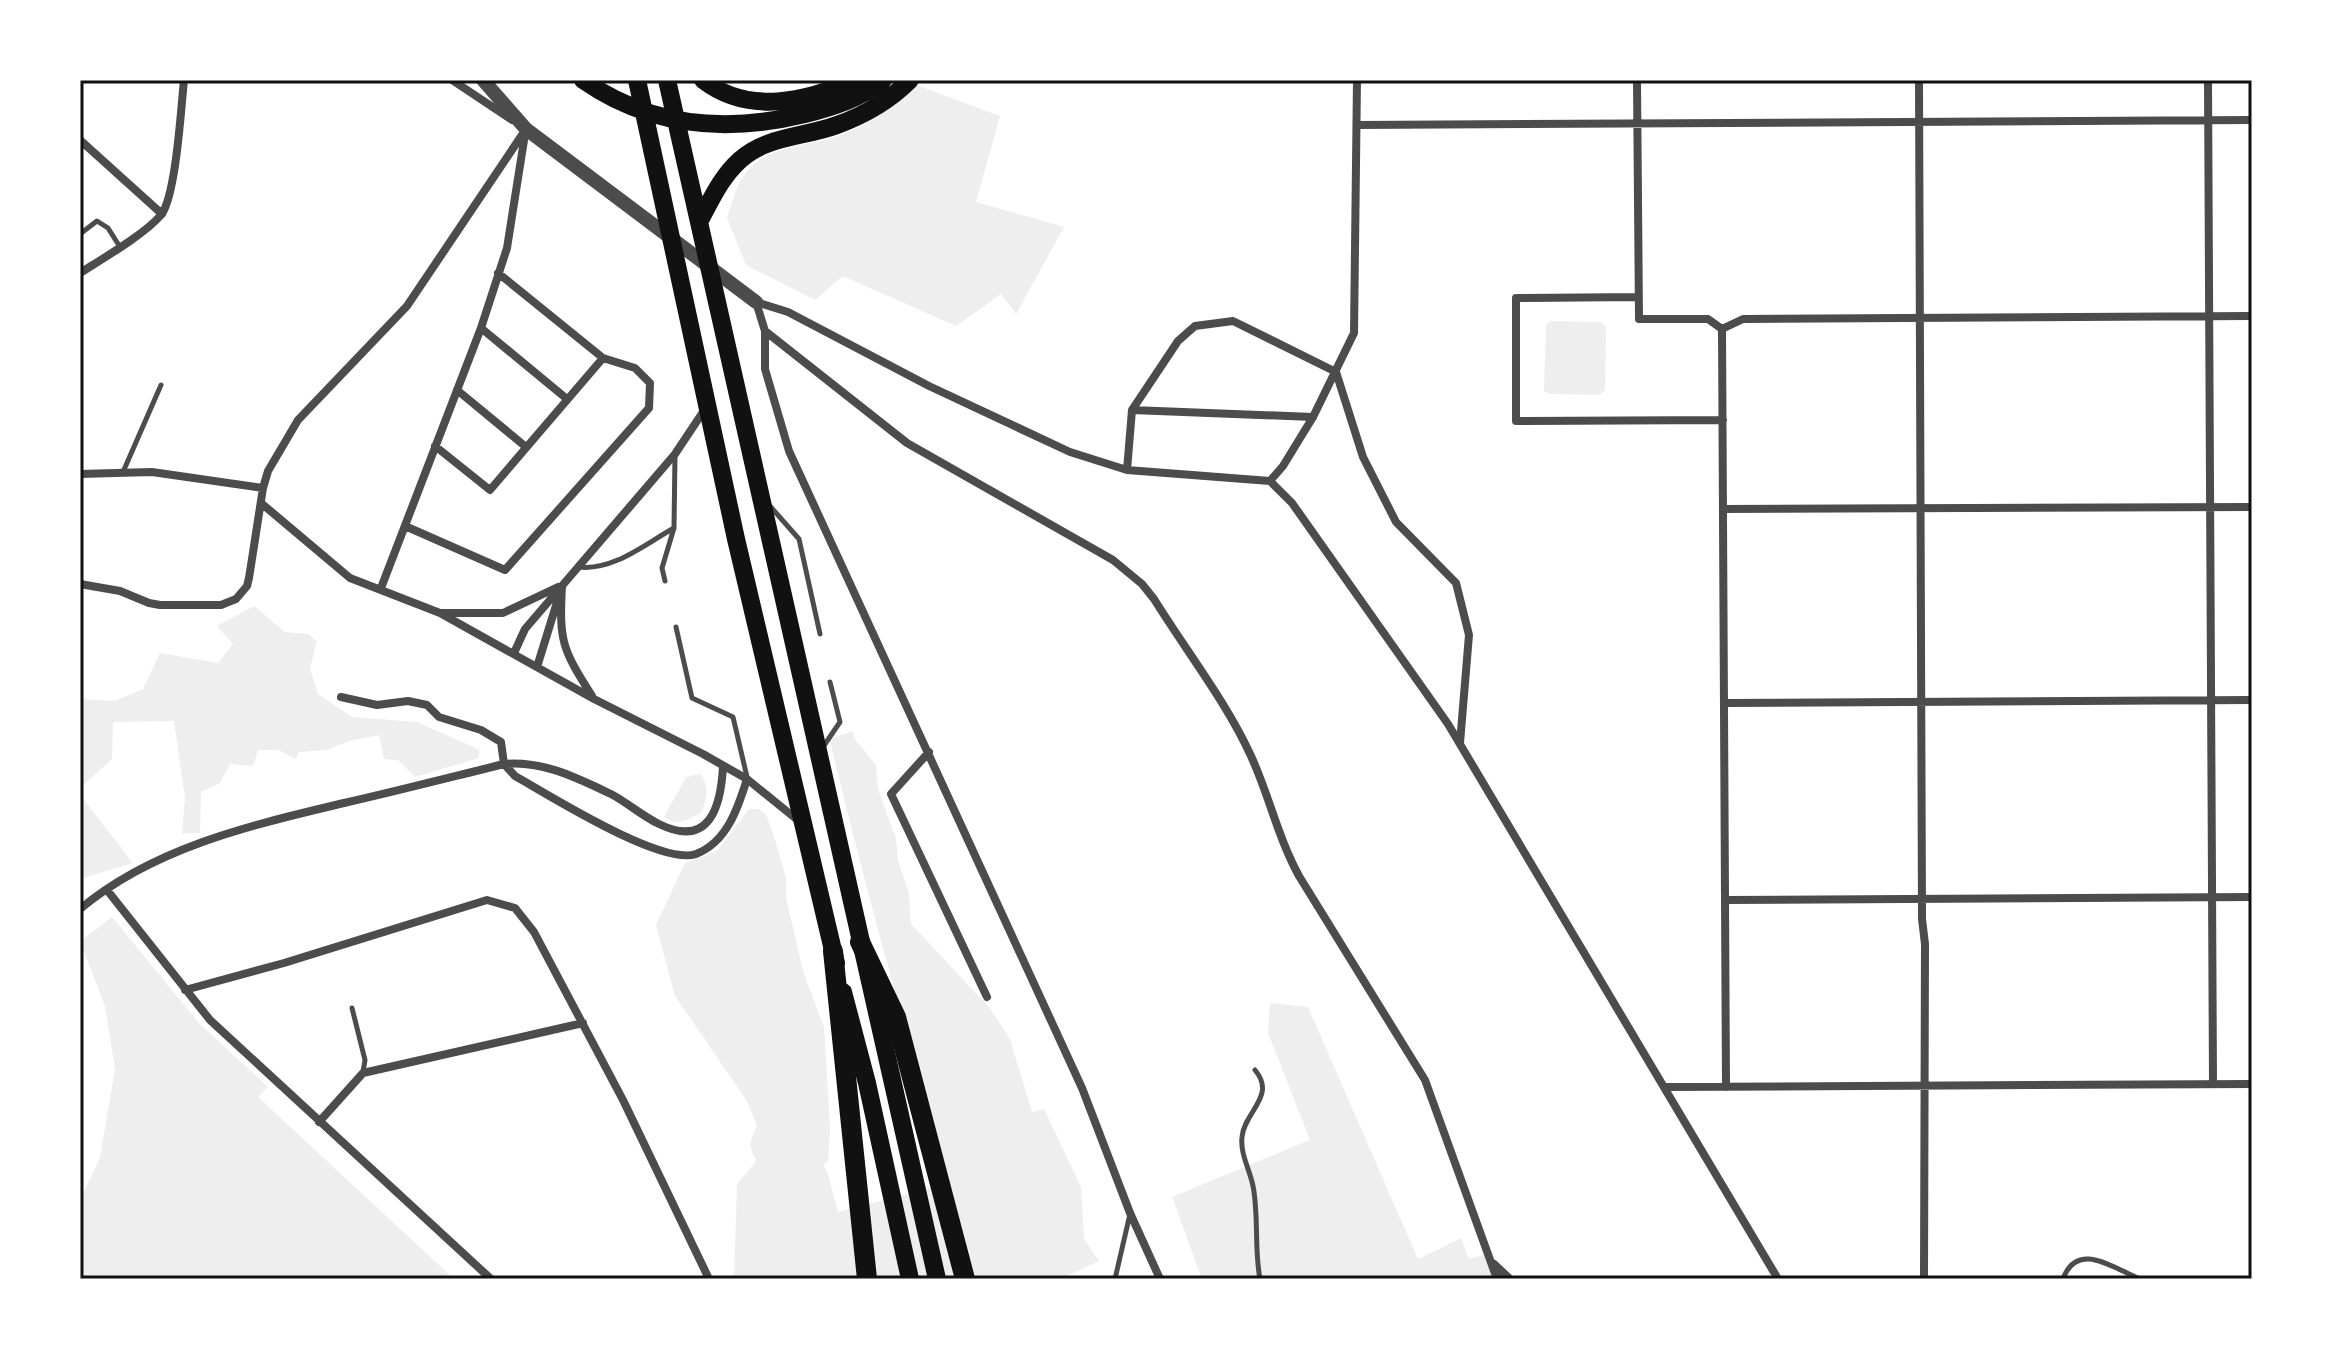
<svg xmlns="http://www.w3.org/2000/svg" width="2332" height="1359" viewBox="0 0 2332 1359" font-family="Lato,sans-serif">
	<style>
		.green { fill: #eee }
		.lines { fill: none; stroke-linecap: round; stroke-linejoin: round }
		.service { stroke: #4c4c4c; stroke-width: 5 }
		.minor { stroke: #4c4c4c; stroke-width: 8 }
		.tertiary { stroke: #4c4c4c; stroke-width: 14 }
		.trunk { stroke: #111; stroke-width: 18 }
		.motorway { stroke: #111; stroke-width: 20 }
		.neatline { fill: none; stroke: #111; stroke-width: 3 }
	</style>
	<rect width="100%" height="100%" fill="#fff"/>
	<!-- green -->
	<path class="green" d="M916,85L1000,116L976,202L1064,227L1016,314L1001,294L956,326L843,276L815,300L746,265L727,218C733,201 737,180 751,167C774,145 809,146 838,136C869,125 893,107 916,85Z
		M1551,321L1601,322L1606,326L1605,390L1600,395L1550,394L1544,391L1546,325Z
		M254,606L285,632L308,634L317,641L310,668L318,694L352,717L417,722L473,747L479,750V758L415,777L398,760L384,759L379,735L352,740L327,750L299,752L296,759L278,750H258L253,766L230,764L220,783L201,792L200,833L182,834L185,798L174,721L113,722L112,759L80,788V699L115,701L143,689L160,653L218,663L233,644L217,626Z
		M853,731L854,738L876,765L878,789L896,839L898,860L909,894L911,924L989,1007L1010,1039L1032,1112L1044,1109L1081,1187L1084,1239L1099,1261L1067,1276L1066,1279H734L737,1184L754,1164L756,1159C747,1148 751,1137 757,1126L747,1101L675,996L656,925L685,863L717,851L749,809H758L766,814L774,836L786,878V897L803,971L824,1027L830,1128L828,1162L823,1165L827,1171L838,1212L946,1184C909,1039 867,896 832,750L830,739Z
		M700,774C710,787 707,798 701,813C687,820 678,827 664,817L686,777Z
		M80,795L133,863L80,879Z
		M112,917L199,1023L268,1087L258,1097L454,1279H80V1200L100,1158L115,1069L105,1006L80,941Z
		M1270,1003L1308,1007L1418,1259L1461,1238L1469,1259L1490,1253L1498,1279H1202L1172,1197L1310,1140L1268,1033Z"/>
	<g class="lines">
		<!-- service -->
		<path class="service" d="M80,234L97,221L108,228L120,247
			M123,472L161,385
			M769,505L799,539L820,634
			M579,567C613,571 645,544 674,528
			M665,581L662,568L674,528L675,455
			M676,627L692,698L733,717L747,777
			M823,747L840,722L830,682
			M352,1008L365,1060L363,1072
			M1255,1070C1277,1096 1244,1112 1242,1137C1240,1154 1250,1170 1253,1186C1259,1217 1254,1248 1260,1279
			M1115,1279L1130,1214
			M2063,1279C2077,1240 2113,1268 2140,1279"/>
		<!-- minor -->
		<path class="minor" d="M452,80L512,120
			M1637,80L1639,319H1708L1722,329
			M1919,80L1922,919L1925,944L1924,1279
			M2208,80L2213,1084
			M1357,125L2252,120
			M80,140L162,214
			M80,273C102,259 145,234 161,215C176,196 181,108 184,80
			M1638,297L1516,298V421L1723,420
			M756,302L788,312L929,386L1070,452L1127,470L1270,481L1292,503L1448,724L1778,1279
			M756,302L765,331L907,443L1113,560L1142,584L1154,599C1185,649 1227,703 1251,756C1269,795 1278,838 1299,876L1425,1080L1497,1279
			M481,328L567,399
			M1722,329L1726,1087
			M1722,329L1743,319L2252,316
			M765,331V369L789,451L1082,1088L1130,1213L1160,1279
			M1336,372L1363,457L1396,522L1456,583L1469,635L1460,743
			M457,390L526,447
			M1132,410L1313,417
			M435,446L490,490L603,358
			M1127,470L1132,410L1178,341L1195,326L1233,321L1336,372
			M80,474L152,472L263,488
			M1270,481L1283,466L1313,417L1354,333L1357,80
			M261,503L350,578L440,613L594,699L703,754L747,779L800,822
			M1723,509L2252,507
			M405,526L505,570L649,408L650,383L635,368L603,358L498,273
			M80,584L120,591L149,603L160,605H221L236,599L247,586L249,578L263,488L268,471L298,420L407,306L526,129
			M562,586C559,641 562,649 592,696
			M381,588L481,328L507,248L525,134
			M442,613H503L558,587
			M514,653L525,629L675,454L705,409
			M537,667L558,599
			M341,697L377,705L408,701L427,705L439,717L481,730L501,742L504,764L515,776C549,795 661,866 696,854C727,842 738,808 747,779
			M1724,703L2252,700
			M929,752L891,794L987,997
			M107,890L210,1020L491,1279
			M1725,900L2252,897
			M80,909C154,847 252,825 344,803C397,791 451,777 504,764C542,760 577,778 611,794C628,803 642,816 659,824C710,849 721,806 723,766
			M185,990L284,963L487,900L515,908L534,932L623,1100L709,1279
			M1664,1087L2252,1084
			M319,1122L363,1073L583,1023
			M1494,1264L1510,1279"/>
		<!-- tertiary -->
		<path class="tertiary" d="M483,80L526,129L756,302"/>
		<!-- trunk -->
		<path class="trunk" d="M583,80C650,127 727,133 805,114C833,107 861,98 883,80
			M637,80L736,539L836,963
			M667,80L937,1279
			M703,80C748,115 807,102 854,80
			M699,222C711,200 721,177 740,160C766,136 805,137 837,125C865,115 889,101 910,80
			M843,992L867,1083L910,1279"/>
		<!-- motorway -->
		<path class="motorway" d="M860,942L896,1017L965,1279
			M833,951L867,1279"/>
	</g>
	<!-- border -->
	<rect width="2332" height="1359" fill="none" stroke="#ffffff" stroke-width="164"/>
	<rect x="82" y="82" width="2168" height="1195" class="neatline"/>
</svg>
